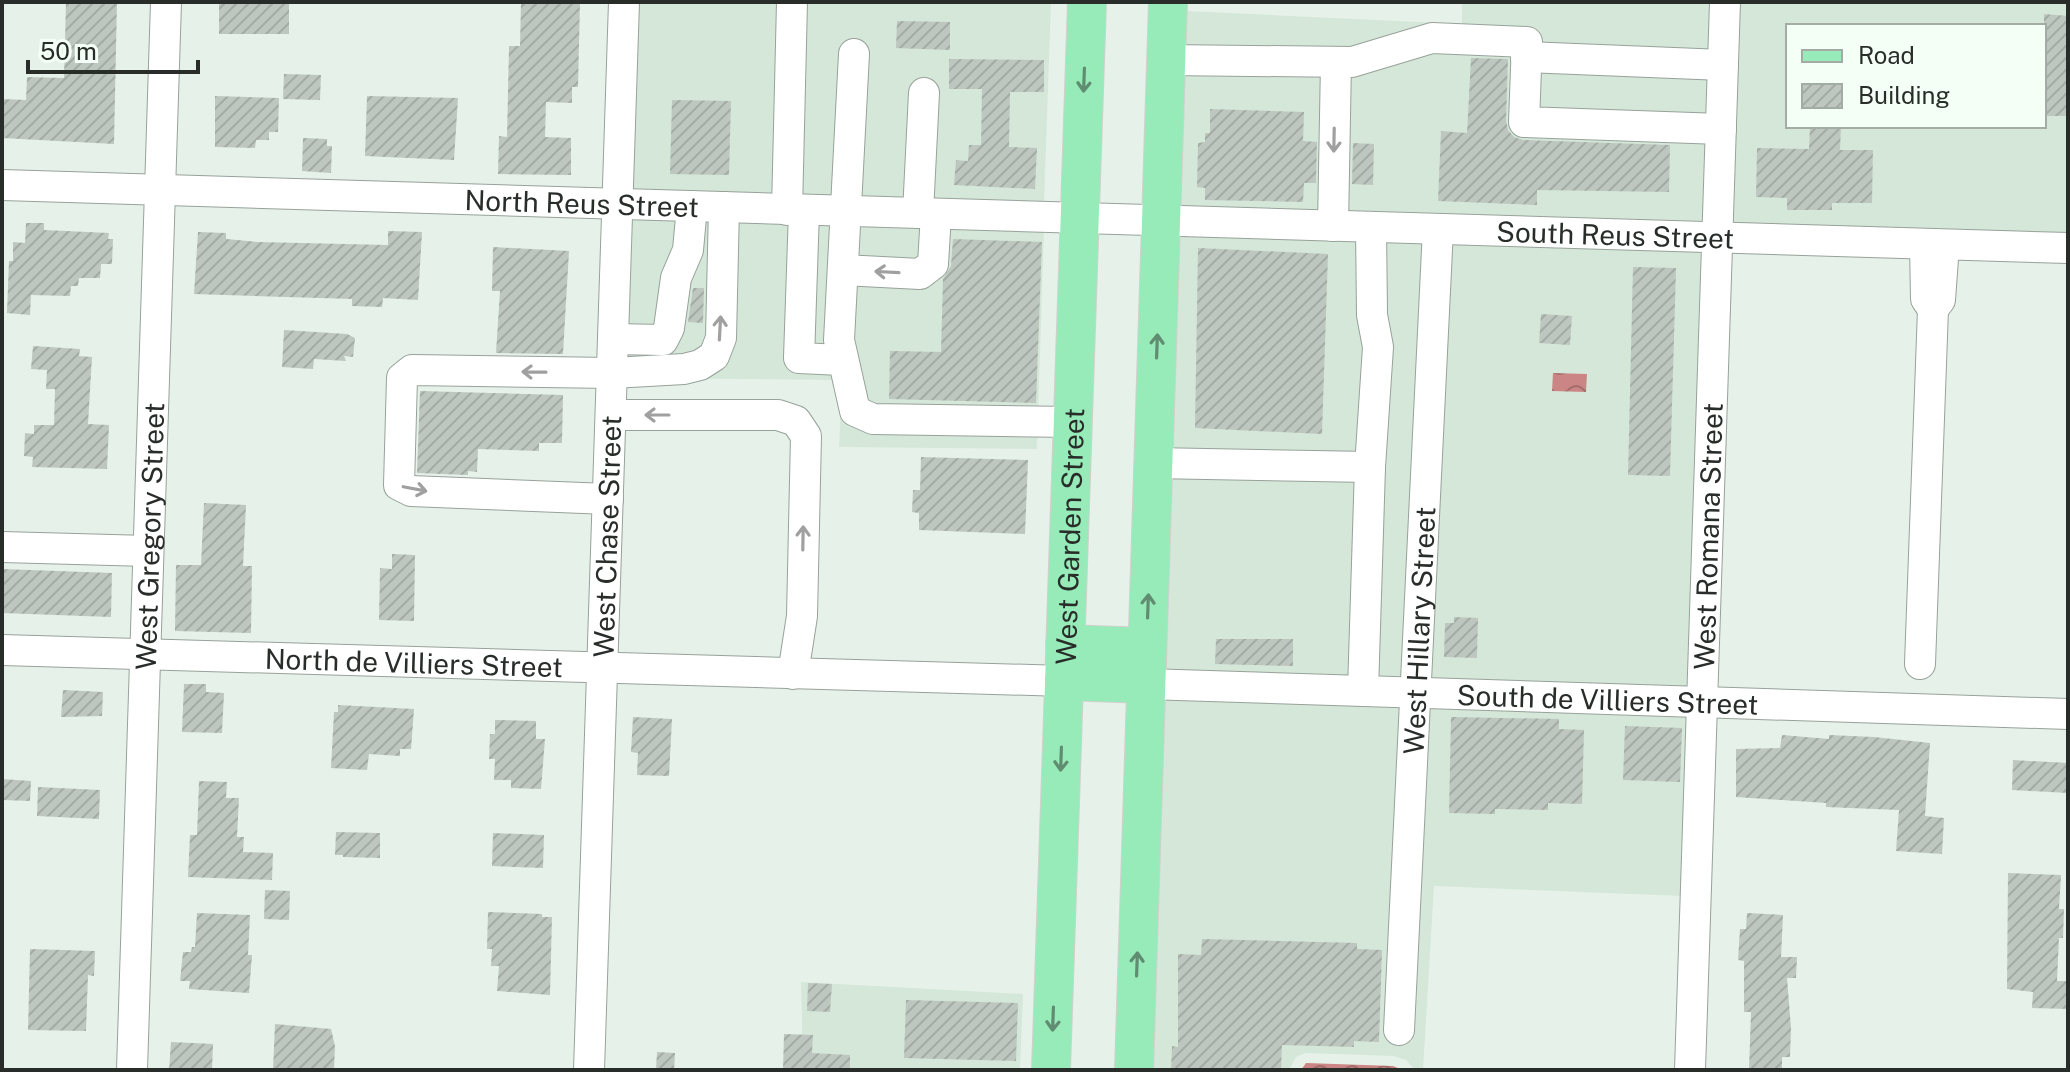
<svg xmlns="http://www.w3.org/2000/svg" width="2070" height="1072" viewBox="0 0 2070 1072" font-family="'Public Sans',sans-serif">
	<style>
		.built { fill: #d5e7d9; fill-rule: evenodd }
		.water { fill: url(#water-waves) }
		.building { fill: url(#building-hatch) }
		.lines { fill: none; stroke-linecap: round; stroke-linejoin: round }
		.minor-casing { stroke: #97a29a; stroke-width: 32 }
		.major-casing { stroke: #d0d1d0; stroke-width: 40 }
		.minor { stroke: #fff; stroke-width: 30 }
		.major { stroke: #96ebb8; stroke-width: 38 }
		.oneway { stroke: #608c71 }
		.oneway2 { stroke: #9fa09f }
		.labels { text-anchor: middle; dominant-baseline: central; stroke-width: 6; stroke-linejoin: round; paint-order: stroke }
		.street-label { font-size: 28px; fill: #292d2a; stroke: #f4fff6 }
	</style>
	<defs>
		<pattern id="water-waves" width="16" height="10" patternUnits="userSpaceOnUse" patternTransform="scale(2)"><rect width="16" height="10" fill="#ca8584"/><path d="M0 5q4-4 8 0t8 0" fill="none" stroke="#a46d6c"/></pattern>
		<pattern id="building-hatch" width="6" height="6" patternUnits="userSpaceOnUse" patternTransform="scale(2)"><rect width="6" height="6" fill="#bdc7bf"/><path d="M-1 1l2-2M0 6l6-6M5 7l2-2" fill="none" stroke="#a2aba4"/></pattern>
	</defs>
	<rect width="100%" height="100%" fill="#e6f2e9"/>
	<!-- built -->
	<path class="built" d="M637,2H1051L1044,205L631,193Z
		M1462,2H1712L1704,227L1180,210L1187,11L1462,24Z
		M1738,2H2068V236L1730,228ZM1788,26H2044V126H1788Z
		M631,216L1044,228L1037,449L839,447L842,380L625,378Z
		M1180,232L1425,241L1402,681L1165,673Z
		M1451,241L1704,249L1689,691L1428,682Z
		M1164,696L1401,704L1386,1040L1412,1041L1427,705L1688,714L1682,896L1434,886L1423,1070H1415L1406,1060L1393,1056L1305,1053L1296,1057L1289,1070H1151Z
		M801,982L1023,994L1020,1070H803Z"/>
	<!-- water -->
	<path class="water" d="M1553,373L1587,374L1586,392L1552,391Z
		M1306,1063L1393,1066L1403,1070H1301Z"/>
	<!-- building -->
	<path class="building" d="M66,2H117L114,144L2,138V99L26,100L27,77L64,78Z
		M219,2H289V34H219Z
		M521,2H580L578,87H572V103L546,102L545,137L571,138V175L498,174L499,136L507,137L509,46H520Z
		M2044,14L2068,16V116H2044Z
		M897,21L950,22V50L896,48Z
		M1471,58L1508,59L1506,121L1508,130L1514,137L1523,140L1670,145L1669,192L1537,190V205L1438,201L1441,131L1467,133Z
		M949,59L1044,60V92H1010L1009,147L1037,148L1035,189L954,185L956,160L968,161L969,145H981L982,89H949Z
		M284,74L321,75L320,100L283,99Z
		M215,96L279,98L278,132H269V140H256L255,148L215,147Z
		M367,96L458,98L454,160L365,156Z
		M672,100L731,101L729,175L670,174Z
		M1210,109L1304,112L1303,141L1317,142L1316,183H1304L1303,202L1205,200V188L1197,187L1198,143L1205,142V133H1210Z
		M1810,126H1841L1840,150H1873L1872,203H1832V210H1787V198L1756,197L1757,148L1809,149Z
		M303,138L327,139V146H332L331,173L302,171Z
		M1353,143L1374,144L1373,185L1352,184Z
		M26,223H44V230L109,233L108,239H113L112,264H101L100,278H79L78,286H71L70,296L31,295L30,315L7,313L9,261H13V242L25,243Z
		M388,231L422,232L418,300L383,298L382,307L352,306V299L194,294L198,232L226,233V239L258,242L388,245Z
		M953,239L1042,242L1036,403L889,399L890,351L941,352L943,279L951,266Z
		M493,247L569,251L563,354L496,353L500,291H492Z
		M1198,248L1328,254L1322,434L1195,428Z
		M1633,267L1676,268L1670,476L1628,475Z
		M693,288H704L703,323L688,322Z
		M1541,314L1572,316L1570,345L1539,343Z
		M284,330L347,334L355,338L353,357L344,356L346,361L314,359L313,369L282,367Z
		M33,346L80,349L79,356L92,357L88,424L109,425L107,469L32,467L33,457L24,456L25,433L34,434V425H54L55,389H46L47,370L31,369Z
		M420,391L563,395L562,443H539V451L478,449L477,472L468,471V475L417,473Z
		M921,457L1028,460L1025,534L919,530V513L912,512L913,490H920Z
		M204,503L246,505L243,566H252L251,633L175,631L176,565H201Z
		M392,554L415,555L414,621L379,620L380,568L392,569Z
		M2,569L112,573L111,617L2,613Z
		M1454,617L1478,618L1477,658L1444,657L1445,623H1454Z
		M1216,639H1293V666L1215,664Z
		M184,684H206V692L224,693L222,733L182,732Z
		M63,690L103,692L102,716L61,717Z
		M338,705L414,709L411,749H400V756L369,754L367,770L331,768L334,712H338Z
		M633,717L672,719L669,776L637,775L638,753L631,752Z
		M1451,717L1559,719V729L1584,730L1582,804L1548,803V810L1495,809V814L1449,813Z
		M495,720L536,721V739H545L541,789L511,788V780H494L495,759H489L490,734H495Z
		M1625,726L1682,728L1680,782L1623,780Z
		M1782,735L1829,739V735L1874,737L1930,743L1925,816L1944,818L1942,854L1896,851L1899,810L1826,807V803L1736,797V749L1780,748Z
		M2013,760L2068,763V793L2012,790Z
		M2,779L31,781L30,801L2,800Z
		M199,781L227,782L226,798H239L237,837H244L243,852L273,853L272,880L188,877L190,835H197Z
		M38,787L100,790L99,819L37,816Z
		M336,832L380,833V858L343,857V855H335Z
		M493,833L544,835L543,868L492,866Z
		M2008,873L2061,875L2059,909H2064L2063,938H2059L2057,981H2068V1009L2032,1008L2033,992L2007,989Z
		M265,890L290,891L289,920L264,919Z
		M488,912L542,914V917H552L550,995L497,991L499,966H491L492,949H487Z
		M197,913L250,915L248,955H252L249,993L189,989L190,981H180L183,952H191L192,947H195Z
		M1747,913L1783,915L1781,957H1797L1796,978H1787L1791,1028L1790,1057H1782V1070H1749L1751,1012H1744V961L1738,960L1740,929H1746Z
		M1202,939L1357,943V949L1382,950L1379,1042L1354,1041V1047L1282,1045L1281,1070H1171L1172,1046L1178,1047V954L1201,955Z
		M30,949L95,951L94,976L88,975L86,1031L28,1030Z
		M808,983L832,984L830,1012L807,1011Z
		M906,1000L1018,1003L1016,1061L904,1058Z
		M275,1024L331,1029L335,1046L334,1070H273Z
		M784,1034L813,1035L812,1053L850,1055V1070H783Z
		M171,1042L213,1044L212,1070H169Z
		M657,1052L675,1053L674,1070H656Z"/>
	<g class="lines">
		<!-- minor casing -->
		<g class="minor-casing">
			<g id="minor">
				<path d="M854,54L839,340L855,411L873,419L1073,422"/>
				<path d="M1526,57L1723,65"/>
				<path d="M1166,60L1352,62L1432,38L1527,42L1524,122L1721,129"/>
				<path id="s1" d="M2,185L2068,248"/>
				<path d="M787,210L792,2"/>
				<path d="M804,211L799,358L842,360"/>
				<path d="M918,213L924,93"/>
				<path d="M1333,226L1336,62"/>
				<path d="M1925,244L1926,299L1933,309L1940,300L1944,245"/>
				<path d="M843,270L920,274L933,264L936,214"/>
				<path d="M613,339L663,340L669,328L676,278L688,250L692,206"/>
				<path d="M611,415H778L796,421L806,436L802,616L793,674"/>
				<path d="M1153,463L1370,467L1378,347L1372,315L1371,227"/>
				<path d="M608,499L411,491L399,485L402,378L412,370L612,373L684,369L700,365L714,356L721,338L724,207"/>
				<path d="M2,547L148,551"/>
				<path id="s2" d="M2,650L1064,681"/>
				<path d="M1920,664L1933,309"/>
				<path id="s3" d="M1146,684L2068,714"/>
				<path d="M1363,691L1370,467"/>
				<path id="s4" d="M1399,1030L1438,229"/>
				<path id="s5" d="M132,1070L166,2"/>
				<path id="s6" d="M589,1070L624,2"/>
				<path id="s7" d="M1690,1070L1725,2"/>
			</g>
		</g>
		<!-- major casing -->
		<g class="major-casing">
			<g id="major">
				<path d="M1065,644L1147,647"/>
				<path d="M1064,681L1146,684"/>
				<path id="s8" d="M1051,1070L1087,2"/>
				<path d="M1134,1070L1168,2"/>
			</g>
		</g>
		<!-- minor -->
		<use href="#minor" class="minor"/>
		<!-- major -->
		<use href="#major" class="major"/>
	</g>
	<!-- one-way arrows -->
	<defs><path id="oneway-shaft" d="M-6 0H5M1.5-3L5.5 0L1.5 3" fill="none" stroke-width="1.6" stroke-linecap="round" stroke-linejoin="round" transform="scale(2)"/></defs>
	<g class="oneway">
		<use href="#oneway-shaft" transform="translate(1084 80) rotate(92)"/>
		<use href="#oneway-shaft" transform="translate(1157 346) rotate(-88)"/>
		<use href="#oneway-shaft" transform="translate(1148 606) rotate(-88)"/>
		<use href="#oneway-shaft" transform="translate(1061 759) rotate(92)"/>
		<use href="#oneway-shaft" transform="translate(1137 964) rotate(-88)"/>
		<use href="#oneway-shaft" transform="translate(1053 1019) rotate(92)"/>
	</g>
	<g class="oneway2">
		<use href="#oneway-shaft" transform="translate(1334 140) rotate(91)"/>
		<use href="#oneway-shaft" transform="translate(887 272) rotate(-177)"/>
		<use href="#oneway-shaft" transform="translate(720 328) rotate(-87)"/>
		<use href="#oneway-shaft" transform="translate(534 372) rotate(-179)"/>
		<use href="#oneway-shaft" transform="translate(657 415) rotate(-180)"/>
		<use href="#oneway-shaft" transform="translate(415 489) rotate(11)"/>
		<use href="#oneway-shaft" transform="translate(803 538) rotate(-89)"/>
	</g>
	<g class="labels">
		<!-- street labels -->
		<g class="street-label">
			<text stroke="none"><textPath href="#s1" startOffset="580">North Reus Street</textPath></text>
			<text stroke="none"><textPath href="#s1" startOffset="1614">South Reus Street</textPath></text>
			<text stroke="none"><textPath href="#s5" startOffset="534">West Gregory Street</textPath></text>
			<text stroke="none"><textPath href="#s6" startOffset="534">West Chase Street</textPath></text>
			<text stroke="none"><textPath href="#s8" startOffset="534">West Garden Street</textPath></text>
			<text stroke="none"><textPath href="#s7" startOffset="534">West Romana Street</textPath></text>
			<text stroke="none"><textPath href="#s4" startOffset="400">West Hillary Street</textPath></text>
			<text stroke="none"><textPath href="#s2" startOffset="412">North de Villiers Street</textPath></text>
			<text stroke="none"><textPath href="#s3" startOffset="462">South de Villiers Street</textPath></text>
		</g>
	</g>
	<!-- border -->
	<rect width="2070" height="1072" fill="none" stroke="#292d2a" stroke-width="8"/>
	<!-- legend -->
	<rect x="1786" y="24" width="260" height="104" fill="#f4fff6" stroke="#a3aba4" stroke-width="2"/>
	<rect x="1802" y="50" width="40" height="12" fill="#96ebb8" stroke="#a3aba4" stroke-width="2"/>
	<text x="1858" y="64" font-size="24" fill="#292d2a">Road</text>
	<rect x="1802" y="84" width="40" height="24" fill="url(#building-hatch)" stroke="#a3aba4" stroke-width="2"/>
	<text x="1858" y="104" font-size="24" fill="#292d2a">Building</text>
	<!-- scale -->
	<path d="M28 60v12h170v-12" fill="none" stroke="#292d2a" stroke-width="4"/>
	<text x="40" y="60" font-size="24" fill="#292d2a" stroke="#f4fff6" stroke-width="6" paint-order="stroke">50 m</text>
</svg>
